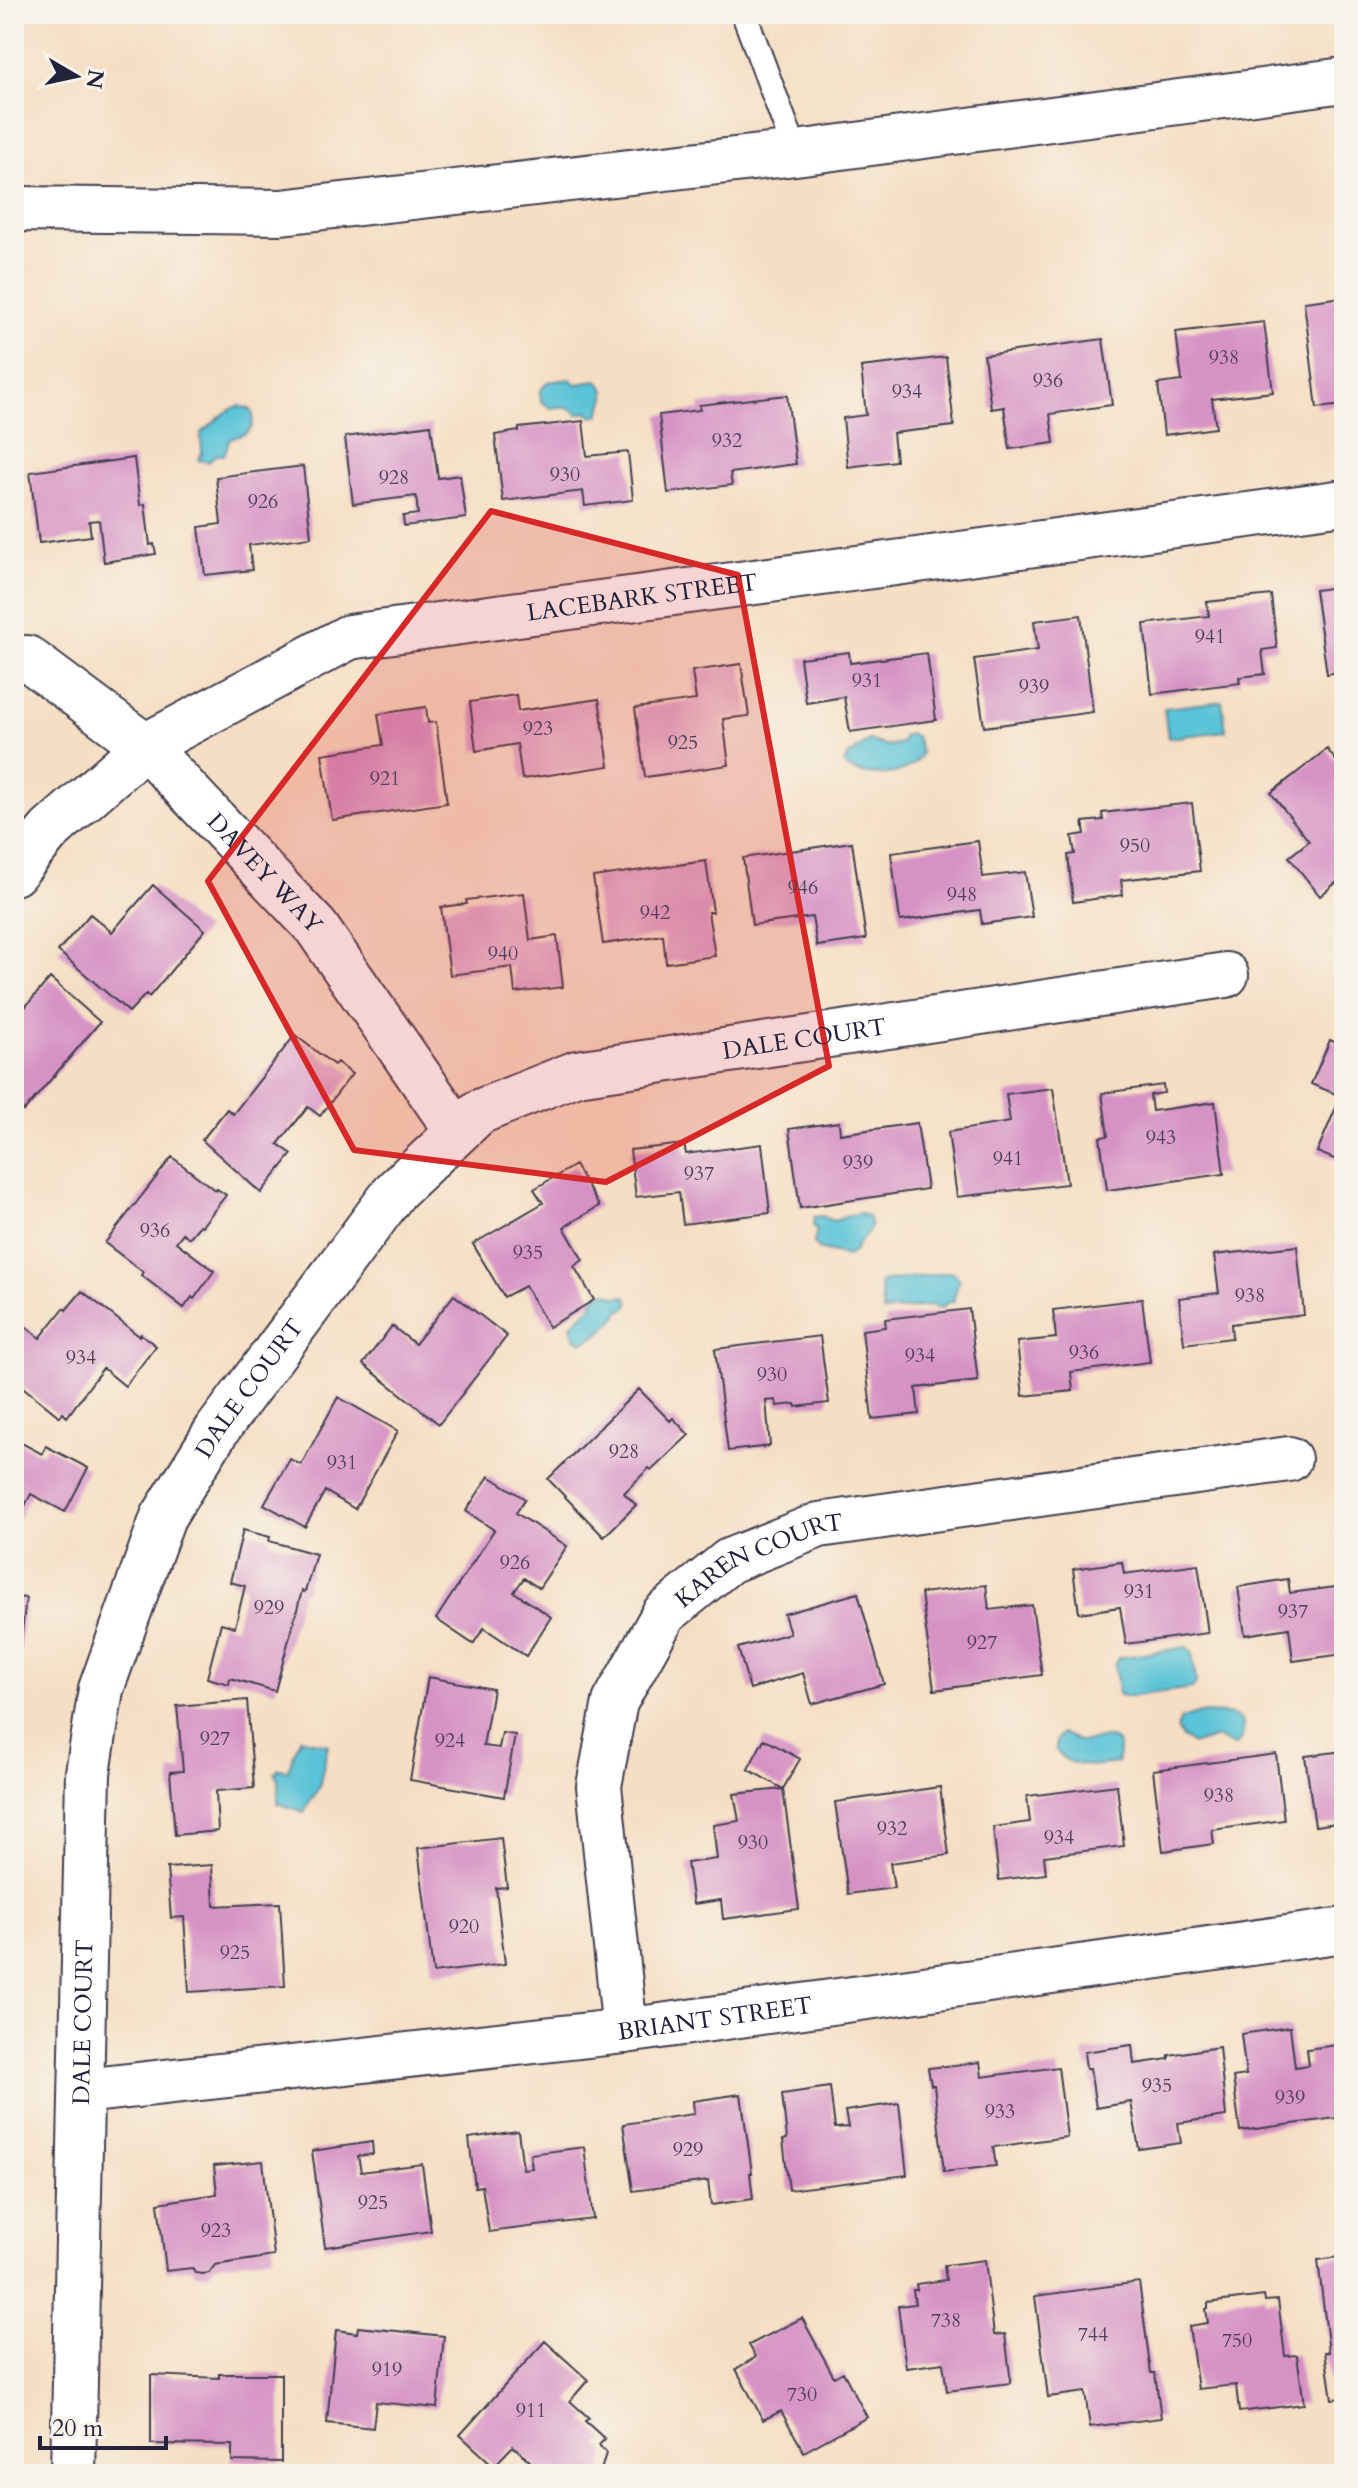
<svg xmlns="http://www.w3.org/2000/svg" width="1358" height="2488" viewBox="0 0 1358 2488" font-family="Cardo,serif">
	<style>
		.water { fill: #5ac3d7; stroke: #3e7289; stroke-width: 2 }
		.building { fill: #d692c4 }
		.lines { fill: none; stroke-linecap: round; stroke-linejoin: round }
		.lane-casing { stroke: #423e4f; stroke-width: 28 }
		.street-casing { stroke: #423e4f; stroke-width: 48 }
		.lane { stroke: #fff; stroke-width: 24 }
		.street { stroke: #fff; stroke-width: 44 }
		.marked { fill: #d62828; fill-opacity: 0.2; stroke: #d62828; stroke-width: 6; stroke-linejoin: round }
		.labels { text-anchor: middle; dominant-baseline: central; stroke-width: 8; stroke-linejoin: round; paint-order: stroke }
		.number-label { font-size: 20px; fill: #4f3e5d }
		.street-label { font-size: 24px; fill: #22223b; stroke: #f7f3e8 }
	</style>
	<rect width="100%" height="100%" fill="#f7f3e8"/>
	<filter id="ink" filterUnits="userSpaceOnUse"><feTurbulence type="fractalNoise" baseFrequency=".0125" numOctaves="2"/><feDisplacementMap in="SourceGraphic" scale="16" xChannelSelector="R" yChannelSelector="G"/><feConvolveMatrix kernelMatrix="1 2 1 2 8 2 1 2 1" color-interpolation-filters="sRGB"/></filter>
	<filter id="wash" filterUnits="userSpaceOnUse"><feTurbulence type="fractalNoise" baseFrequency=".006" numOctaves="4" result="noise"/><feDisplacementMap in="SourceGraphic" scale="32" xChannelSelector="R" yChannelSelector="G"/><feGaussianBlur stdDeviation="1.8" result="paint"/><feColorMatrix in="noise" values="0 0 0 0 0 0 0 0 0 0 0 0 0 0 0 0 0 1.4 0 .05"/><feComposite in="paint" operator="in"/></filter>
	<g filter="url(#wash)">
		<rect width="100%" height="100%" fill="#f5dec3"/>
		<!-- water -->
		<path class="water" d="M570,379L576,384L597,381C612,392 603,401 599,415L593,417L587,412L577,414C570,404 561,407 551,408L541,401L540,392L547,382Z
			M239,406L250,409L253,415L252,427L245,434L230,439L224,455H215L209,462L198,460L202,453L201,433C215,423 223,411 239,406Z
			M1222,701L1226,731L1168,738L1164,708Z
			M909,734L916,736L921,753C913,778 860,781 844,764C846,754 862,748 869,740L886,746L902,743L903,737Z
			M858,1213L868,1217C877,1236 857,1236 855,1251L847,1256L818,1249L814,1243L817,1229L813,1226L814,1217L822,1216L833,1221Z
			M952,1272L959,1279L953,1302L946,1303L944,1307L935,1308L932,1305L883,1312L880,1282Z
			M606,1292L617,1297L626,1296L628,1300V1307L620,1311C615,1321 593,1341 581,1342L574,1337L571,1325L592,1305L595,1296Z
			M1186,1647L1192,1652L1196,1683L1192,1688L1125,1697L1118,1694L1115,1665L1119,1658Z
			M1200,1713L1228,1714L1239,1718C1246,1728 1244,1738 1235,1746L1217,1738L1193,1744L1182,1738L1177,1728L1181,1719Z
			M1061,1734C1068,1735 1074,1739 1079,1741C1093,1744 1128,1723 1117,1763C1096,1766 1069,1770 1056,1750V1741Z
			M300,1738L328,1745L319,1787L304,1812L278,1803V1779L275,1773L279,1769L288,1770Z"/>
		<g id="blocks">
			<!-- building -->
			<path class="building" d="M1344,297V405L1317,408L1304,302Z
				M1264,322L1273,392L1212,399L1216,428L1164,435L1158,384L1182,381L1176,332Z
				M1103,339L1112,405L1050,414L1054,443L1010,449L1004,407L991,409L984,355Z
				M946,357L954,426L893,433L896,461L848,467L843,418L866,415L861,367Z
				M787,395L796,464L730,473L732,485L668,493L659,415L700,410L699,405Z
				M583,421L587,456L628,452L633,500L585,506L583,491L503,501L495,435L519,431V428Z
				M431,425L438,478L460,475L466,518L404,526L403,516L418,514L416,496L353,504L345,437Z
				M134,458L140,505L145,504L150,545L154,544L156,554L104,562L99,520L89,521L91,536L39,543L30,472Z
				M303,466L311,537L249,545L252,570L205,575L199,527L221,524L216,477Z
				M1344,586V671L1327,674L1315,590Z
				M1271,595L1277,648L1262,650L1265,674L1239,677L1240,683L1152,694L1144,624L1209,616L1207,602Z
				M1081,615L1093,712L984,727L974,659L1038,650L1034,621Z
				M849,652L850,663L927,653L936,720L850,732L844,697L806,703L800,658Z
				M741,664L749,716L723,719L729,765L645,777L635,708L696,700L692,671Z
				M516,695L518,711L599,699L609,766L522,779L517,744L476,751L470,702Z
				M426,707L428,723L436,722L447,803L332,820L322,754L383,745L378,714Z
				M1327,749L1344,771V876L1320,896L1289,857L1309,841L1271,793Z
				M1192,803L1200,871L1121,880L1123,895L1073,902L1068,855L1075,854L1072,836L1085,834L1083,822L1103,820L1102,813Z
				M978,841L983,877L1025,872L1032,917L982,924L980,910L900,921L891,853Z
				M852,842L866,939L817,946L812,917L752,925L743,858Z
				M706,861L713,912H708L715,956L666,963L663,935L603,944L593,877Z
				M153,885L205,930L149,997L146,994L129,1012L58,951L90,914L112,932Z
				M524,893L530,940L557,936L563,987L515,993L512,967L450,975L441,907L467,904L466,900Z
				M50,978L100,1022L24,1111L14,1103V1020Z
				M295,1035L334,1065L337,1062L352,1074L320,1116L308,1107L278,1144L292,1154L261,1193L202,1140L227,1109L233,1114Z
				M1330,1040L1344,1046V1163L1317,1152L1341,1096L1311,1084Z
				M1163,1085L1164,1093L1150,1095L1152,1111L1215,1102L1224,1174L1107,1190L1100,1137L1108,1136L1102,1093Z
				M1053,1088L1067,1184L957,1197L948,1132L1010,1122L1006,1094Z
				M839,1122L840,1134L917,1123L927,1189L800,1208L789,1129Z
				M684,1144L686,1154L762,1144L770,1213L683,1224L679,1192L636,1197L630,1150Z
				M172,1157L216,1191L217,1189L226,1195L202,1226L200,1225L189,1238L183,1233L176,1242L214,1271L194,1299L192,1297L184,1308L141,1275L143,1272L105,1243Z
				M575,1165L599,1206L564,1227L583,1260L574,1266L594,1300L549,1327L525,1286L504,1297L473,1244L543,1203L534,1189Z
				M1297,1246L1304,1315L1231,1324L1232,1338L1184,1344L1179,1298L1219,1293L1214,1255Z
				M82,1291L139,1336L141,1334L156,1346L125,1386L103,1368L67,1417L63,1413L60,1417L14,1380V1338L24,1325L40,1338L64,1308L66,1310Z
				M454,1295L507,1336L439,1424L363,1364L392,1326L415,1344Z
				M1142,1299L1150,1362L1071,1372L1073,1391L1023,1396L1017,1342L1056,1338L1053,1310Z
				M969,1309L978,1381L916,1388L919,1414L872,1419L862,1330L886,1327L885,1319Z
				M820,1336L829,1403L796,1407L795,1404L777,1406L776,1400L766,1401L770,1446L728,1451L715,1349Z
				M639,1389L670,1421L673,1418L689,1435L652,1470L649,1468L624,1493L636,1505L604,1537L548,1479Z
				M338,1397L398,1431L355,1509L325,1491L305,1527L264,1504L290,1459L301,1465Z
				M14,1439L42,1454L46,1446L88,1468L65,1512L31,1494L14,1527Z
				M489,1476L525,1499L516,1513L567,1546L539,1588L524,1578L514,1592L551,1617L526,1656L484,1628L473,1644L436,1619L494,1530L466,1511Z
				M243,1530L270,1537L269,1541L316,1554L305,1592L302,1591L275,1691L230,1678L229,1684L207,1678L221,1623L235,1627L245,1586L230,1582Z
				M1122,1562L1124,1574L1198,1564L1208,1633L1126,1644L1120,1607L1079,1613L1073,1569Z
				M1288,1579L1290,1593L1344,1586V1654L1293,1661L1289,1628L1245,1635L1238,1587Z
				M986,1585L989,1610L1032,1605L1042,1675L934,1690L921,1593Z
				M858,1593L884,1684L812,1704L803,1673L750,1689L738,1648L790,1633L784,1614Z
				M14,1597L26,1598L20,1649L14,1648Z
				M428,1677L493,1689L483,1746L499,1748L502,1733L515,1735L504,1797L410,1780Z
				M247,1700L254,1788L216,1791L218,1831L175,1835L170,1772L183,1771L177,1706Z
				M764,1739L800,1759L783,1789L748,1769Z
				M1344,1751V1822L1315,1826L1305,1756Z
				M1276,1754L1284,1820L1212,1830L1214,1844L1163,1851L1153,1770Z
				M1117,1785L1124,1846L1044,1856L1046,1874L999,1880L993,1827L1030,1822L1027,1796Z
				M940,1787L949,1855L890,1863L894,1888L848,1894L835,1802Z
				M783,1789L799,1909L723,1919L721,1900L693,1904L687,1863L717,1859L713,1825L739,1821L734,1794Z
				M501,1838L507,1887L496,1888L505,1964L433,1973L418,1848Z
				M212,1865L214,1906L280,1903L285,1986L189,1992L184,1917L171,1918L167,1868Z
				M1290,2027L1295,2067L1309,2065L1307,2049L1344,2044V2117L1240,2131L1233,2077L1246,2075L1241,2034Z
				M1132,2045L1134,2064L1169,2059V2055L1219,2047L1226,2116L1178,2123L1181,2143L1139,2149L1131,2102L1096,2108L1090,2068H1086L1084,2052Z
				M980,2062L982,2077L1058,2067L1067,2137L993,2147L996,2166L944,2172L934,2085H931L928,2068Z
				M830,2087L835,2128L848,2127L845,2111L899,2103L907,2175L789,2190L783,2140L787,2139L782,2094Z
				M741,2094L752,2173H750L753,2199L711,2205L708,2181L633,2191L623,2124L694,2114L693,2101Z
				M518,2131L523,2169L532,2168L530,2154L584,2147L593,2219L489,2232L482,2186L475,2187L469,2138Z
				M372,2142L373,2154L358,2156L361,2172L422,2164L431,2231L325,2247L312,2151Z
				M263,2161L274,2256L215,2265L209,2273L203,2274L195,2273L192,2268L166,2271L158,2203L217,2194L214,2166Z
				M1344,2256V2398L1332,2399L1325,2352H1329L1318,2260Z
				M985,2260L994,2335L1005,2334L1011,2383L947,2391L943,2363L906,2368L898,2306L915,2304L913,2290H917L916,2284L946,2280L944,2265Z
				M1139,2282L1151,2373H1155L1161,2418L1090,2427L1085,2392L1048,2397L1035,2296Z
				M1264,2296L1265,2301L1278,2300L1285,2356L1297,2355L1304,2404L1239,2412L1236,2385L1198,2389L1189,2326L1208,2323L1206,2309L1208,2308V2303Z
				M802,2318L834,2377L843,2372L867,2417L804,2452L781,2411L763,2420L736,2369L756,2357L749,2345Z
				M358,2327L444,2336L437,2408L376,2402L373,2428L327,2423L336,2330L357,2333Z
				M545,2341L588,2380L570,2401L589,2418L585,2421L605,2439L599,2445L606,2453L602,2467L597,2474H544L513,2446L494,2466L460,2435Z
				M219,2374H281V2462L232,2461V2445L151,2444V2375L219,2378Z
				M717,2470L752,2471V2474H717Z"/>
		</g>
	</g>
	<g filter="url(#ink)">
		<use href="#blocks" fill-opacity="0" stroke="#423e4f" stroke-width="2"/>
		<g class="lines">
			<!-- lane casing -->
			<g class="lane-casing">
				<path id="lane" d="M744,14L796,153"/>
			</g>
			<!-- street casing -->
			<g class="street-casing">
				<g id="street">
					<path d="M14,209L281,212L796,153L1344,80"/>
					<path id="s1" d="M27,658L145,746L316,927L457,1131"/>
					<path id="s2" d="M14,873L50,830L145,746L349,637L1344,502"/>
					<path id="s3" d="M625,2031L599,1786L615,1702L664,1614L729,1561L819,1525L1289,1459"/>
					<path id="s4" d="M83,2091L625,2031L1344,1930"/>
					<path id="s5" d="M73,2474L88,1773L101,1689L163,1517L217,1430L396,1190L479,1112L577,1073L1226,975"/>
				</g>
			</g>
			<!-- lane -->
			<use href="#lane" class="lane"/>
			<!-- street -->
			<use href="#street" class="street"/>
		</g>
	</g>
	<!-- marked area -->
	<path class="marked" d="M491,511L738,575L829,1066L606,1182L354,1150L208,881Z"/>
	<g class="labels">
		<!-- number labels -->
		<g class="number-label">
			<text x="1224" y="357">938</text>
			<text x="1048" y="380">936</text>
			<text x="907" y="391">934</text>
			<text x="727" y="440">932</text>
			<text x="565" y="474">930</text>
			<text x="394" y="477">928</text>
			<text x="263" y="501">926</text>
			<text x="1210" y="636">941</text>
			<text x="867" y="680">931</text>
			<text x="1034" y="686">939</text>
			<text x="538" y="728">923</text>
			<text x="683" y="742">925</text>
			<text x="385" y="778">921</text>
			<text x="1135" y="845">950</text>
			<text x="803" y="887">946</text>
			<text x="962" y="894">948</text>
			<text x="655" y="912">942</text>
			<text x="503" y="953">940</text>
			<text x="1161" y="1137">943</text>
			<text x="1008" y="1158">941</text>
			<text x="858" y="1162">939</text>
			<text x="699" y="1173">937</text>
			<text x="155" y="1230">936</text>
			<text x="528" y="1252">935</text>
			<text x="1250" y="1295">938</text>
			<text x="1084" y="1352">936</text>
			<text x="920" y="1355">934</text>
			<text x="81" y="1357">934</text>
			<text x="772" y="1374">930</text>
			<text x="624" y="1451">928</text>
			<text x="342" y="1462">931</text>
			<text x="515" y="1562">926</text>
			<text x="1139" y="1591">931</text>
			<text x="269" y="1607">929</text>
			<text x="1293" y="1611">937</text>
			<text x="982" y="1642">927</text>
			<text x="215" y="1738">927</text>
			<text x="450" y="1740">924</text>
			<text x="1219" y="1795">938</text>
			<text x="892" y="1828">932</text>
			<text x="1059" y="1837">934</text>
			<text x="753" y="1842">930</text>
			<text x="464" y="1926">920</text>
			<text x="235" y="1952">925</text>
			<text x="1157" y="2085">935</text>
			<text x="1290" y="2097">939</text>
			<text x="1000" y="2111">933</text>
			<text x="688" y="2149">929</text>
			<text x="373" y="2202">925</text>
			<text x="216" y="2230">923</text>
			<text x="946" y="2320">738</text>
			<text x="1093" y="2334">744</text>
			<text x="1237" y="2340">750</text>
			<text x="387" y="2369">919</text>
			<text x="802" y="2394">730</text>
			<text x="531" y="2410">911</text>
		</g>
		<!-- street labels -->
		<g class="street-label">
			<text stroke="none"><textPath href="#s2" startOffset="710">LACEBARK STREET</textPath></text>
			<text stroke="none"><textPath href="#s1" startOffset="322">DAVEY WAY</textPath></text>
			<text stroke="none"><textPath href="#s5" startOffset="1820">DALE COURT</textPath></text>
			<text stroke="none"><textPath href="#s5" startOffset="1124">DALE COURT</textPath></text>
			<text stroke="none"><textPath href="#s3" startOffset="544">KAREN COURT</textPath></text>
			<text stroke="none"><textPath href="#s4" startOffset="636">BRIANT STREET</textPath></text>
			<text stroke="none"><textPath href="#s5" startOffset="452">DALE COURT</textPath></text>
		</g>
	</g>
	<!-- margin -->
	<rect width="1358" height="2488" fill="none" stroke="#f7f3e8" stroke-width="48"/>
	<!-- north arrow -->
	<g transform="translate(76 76) rotate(99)" stroke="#f7f3e8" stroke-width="6" paint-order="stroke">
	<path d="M0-6L14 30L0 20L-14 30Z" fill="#22223b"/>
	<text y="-12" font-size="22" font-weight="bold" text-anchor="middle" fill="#22223b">N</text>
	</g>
	<!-- scale -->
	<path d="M40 2436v12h126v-12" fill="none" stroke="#22223b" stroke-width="4"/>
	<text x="52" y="2436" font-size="24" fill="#22223b" stroke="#f7f3e8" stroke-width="6" paint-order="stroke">20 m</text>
</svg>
